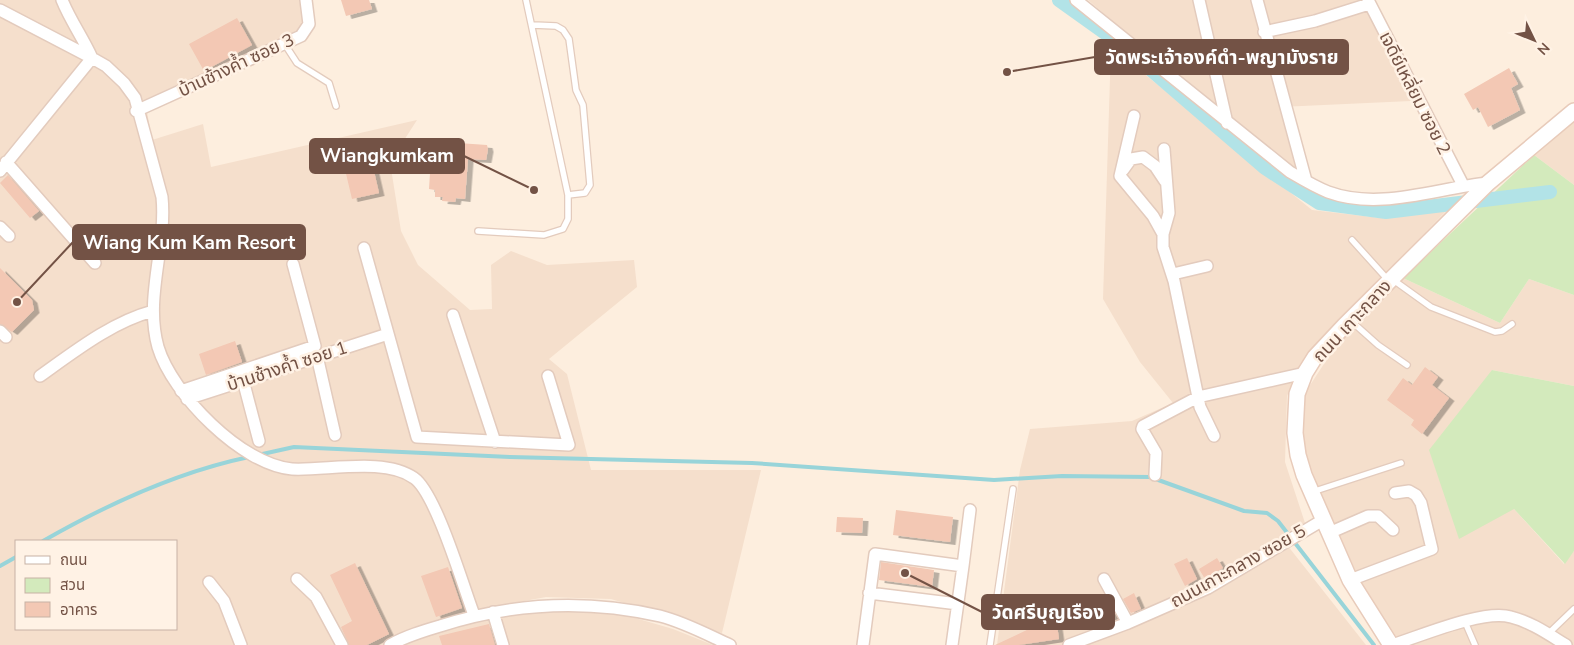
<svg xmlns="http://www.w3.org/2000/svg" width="1574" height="645" viewBox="0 0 1574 645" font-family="'Nunito Sans','Noto Sans Thai',sans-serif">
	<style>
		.residential { fill: #f5dfcc; fill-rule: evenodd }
		.green { fill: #d3eabc }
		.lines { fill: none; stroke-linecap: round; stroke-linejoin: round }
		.stream { stroke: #98d4d9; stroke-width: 4 }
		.canal { stroke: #b2e3e7; stroke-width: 14 }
		.building { fill: #f3c8b4; filter: url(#shadow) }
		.lane-casing { stroke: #e3cbbd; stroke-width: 8 }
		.street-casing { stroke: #e3cbbd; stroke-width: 14 }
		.secondary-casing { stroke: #e8cbba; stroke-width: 18 }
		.lane { stroke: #fff; stroke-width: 5.5 }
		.street { stroke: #fff; stroke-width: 11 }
		.secondary { stroke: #fff; stroke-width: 15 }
		.labels { text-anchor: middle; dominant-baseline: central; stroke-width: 5; stroke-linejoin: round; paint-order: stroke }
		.street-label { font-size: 18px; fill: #735245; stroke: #fff2e5 }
		.leader { fill: none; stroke: #735245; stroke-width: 2 }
		.callout-dot { fill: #735245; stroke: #fff2e5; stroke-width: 2 }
		.callout { fill: #735245; stroke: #735245; stroke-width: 2 }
		.callout-label { font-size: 19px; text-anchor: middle; font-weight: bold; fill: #fff }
	</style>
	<defs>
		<filter id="shadow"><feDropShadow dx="5.5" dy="3" stdDeviation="0" flood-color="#0004"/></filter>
	</defs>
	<rect width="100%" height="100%" fill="#fdeede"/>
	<!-- residential -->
	<path class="residential" d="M0,0H300L304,18L299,30L145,100L152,140L203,124L211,167L417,120L390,162L401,231L418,265L470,310L492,309L491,265L511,251L547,265L634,260L637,287L549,359L567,374L591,470H761L722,633L611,599L546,597L465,612L390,645H0ZM16,541H176V629H16Z
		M1088,0H1365L1411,101L1280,107L1301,175L1238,128Z
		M1111,47L1312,210L1381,218L1447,210L1304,358L1287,396L1285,462L1305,523L1280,536L1366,645H997L1020,470L1030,429L1132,421L1173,403L1140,362L1103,299Z
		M1574,119V185L1534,155Z
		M1403,278L1500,323L1529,279L1574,295V386L1492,370L1514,509L1564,564L1574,551V645H1402L1362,585L1302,452L1303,396L1335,347Z
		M550,610L611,611L673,629L713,645H402L478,620Z"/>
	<!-- green -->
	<path class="green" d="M1534,155L1574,185V295L1529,279L1500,323L1403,278Z
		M1492,370L1574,386V551L1565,564L1514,509L1459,539L1429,450Z"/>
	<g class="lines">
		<!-- stream -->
		<path class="stream" d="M258,455L294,447L510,457L752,463L994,480L1062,476L1150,477L1244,511L1267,513L1278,521L1374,645
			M43,541C106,505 177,472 249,457
			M0,566L16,557"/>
		<!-- canal -->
		<path class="canal" d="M1059,0L1122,45L1265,168L1319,203L1386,212L1550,192"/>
	</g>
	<!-- building -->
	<path class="building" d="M341,0H369L372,9L346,16Z
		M237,18L252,45L204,71L189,44Z
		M1509,68L1518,84L1511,88L1520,110L1488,127L1478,107L1473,110L1464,94Z
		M444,142L487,145L488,149L486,160L468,159L465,199L456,198L455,202L442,201L443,197H435V190L429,189L430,173H436L437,167H442Z
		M370,154L379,193L352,199L343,161Z
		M8,175L39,211L30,218L0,183Z
		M0,268L32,300L34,310L12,332L0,324Z
		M235,341L242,362L206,375L199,354Z
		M1425,367L1438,377L1432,385L1449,398L1422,434L1411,425L1414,420L1387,400L1403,378L1412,385Z
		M896,510L953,517L950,542L893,535Z
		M837,517L863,518L862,533L836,532Z
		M1187,558L1197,579L1185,586L1174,564Z
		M1217,558L1223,568L1205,579L1199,569Z
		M881,562L934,570L932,587L879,580Z
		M355,563L389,634L367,645H349L341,627L352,621L330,575Z
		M448,567L462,608L436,617L421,576Z
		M1134,593L1141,609L1131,613L1123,599Z
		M1107,599L1115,615L1097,623L1090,607Z
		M1056,618L1059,639L1019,645H995L1031,628L1030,622Z
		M489,624L495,645H442L439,636Z"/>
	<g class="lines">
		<!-- lane casing -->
		<g class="lane-casing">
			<path id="lane" d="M533,25L556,26L563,30L569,39L576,90L583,105L590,185L585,193L568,195
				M284,43L297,63L329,83L336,106
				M478,231L544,235L563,229L568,219V195L526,0
				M1352,240L1389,281
				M1392,279L1431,307L1495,332L1502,331L1512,324
				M1350,320L1378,345L1407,365
				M1312,492L1401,463
				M1465,622L1475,645
				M1548,634L1574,609
				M990,645L1013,489"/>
		</g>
		<!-- street casing -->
		<g class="street-casing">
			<path id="street" d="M62,0C70,20 83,38 92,58
				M1076,0L1290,172C1302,179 1315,187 1328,192C1380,211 1436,188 1488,183
				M1199,0L1227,123
				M1257,0L1306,181
				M1368,0L1463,185
				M0,10L92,58L106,66L124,83L135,98L162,197C167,247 144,297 158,347C172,394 242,465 292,469C326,471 385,457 414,478C436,493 463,586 474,615
				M1264,32L1315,21L1369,4
				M136,111L301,36L309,24L306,0
				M1134,116L1120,176L1153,216L1163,234
				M1164,149L1169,213L1163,234V247L1174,281L1200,407L1214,436
				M6,162L95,263
				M1123,170L1131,159L1143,157L1155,166L1165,181
				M0,171L92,58
				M0,227L9,236
				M364,248L417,437L569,445L548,376
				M1173,274L1207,266
				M453,315L495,442
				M0,331L6,337
				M317,356L335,435
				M40,376C75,351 112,322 153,311
				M243,380L259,441
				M181,391L315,346L293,264
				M187,399L388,334
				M1155,475L1156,453L1142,429L1143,426L1198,397L1305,373
				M1329,533L1368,516H1378L1393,530
				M963,566L970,510
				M297,579L316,597L342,645
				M1104,579L1128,623
				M1350,580L1432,549L1421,503L1416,495L1409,491L1395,493
				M209,582L224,601L241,645
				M869,593L958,604
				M493,612L503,645
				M390,645C406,636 423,631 440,626C512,603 586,599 660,616C684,622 708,635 730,645
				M863,645L875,554L963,566L952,645
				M1069,645L1128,623L1208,588L1323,520
				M1392,645C1421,636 1483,609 1511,617C1531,622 1548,634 1566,645"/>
		</g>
		<!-- secondary casing -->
		<g class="secondary-casing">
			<path id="secondary" d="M1391,645L1350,580L1304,475L1298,455L1295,433L1297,394L1305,373L1315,357L1344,326L1488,183L1574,111"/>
		</g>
		<!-- lane -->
		<use href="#lane" class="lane"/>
		<!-- street -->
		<use href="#street" class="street"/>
		<!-- secondary -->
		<use href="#secondary" class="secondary"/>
	</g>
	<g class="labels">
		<!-- street labels -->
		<g class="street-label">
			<text transform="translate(236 65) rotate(-25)">บ้านช้างค้ำ ซอย 3</text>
			<text transform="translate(1415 93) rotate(63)">เจดีย์เหลี่ยม ซอย 2</text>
			<text transform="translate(1352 321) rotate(-47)">ถนน เกาะกลาง</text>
			<text transform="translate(287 366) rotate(-18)">บ้านช้างค้ำ ซอย 1</text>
			<text transform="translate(1238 566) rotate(-29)">ถนนเกาะกลาง ซอย 5</text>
		</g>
	</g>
	<!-- callouts -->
	<path class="leader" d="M1007 72L1095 57M534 190L464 156M17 302L73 242M905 573L982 612"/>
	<g class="callout-dot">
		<circle cx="1007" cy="72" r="5"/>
		<circle cx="534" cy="190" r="5"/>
		<circle cx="17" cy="302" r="5"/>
		<circle cx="905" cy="573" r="5"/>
	</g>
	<g class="callout">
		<rect x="1095" y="40" width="253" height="34" rx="5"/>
		<rect x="310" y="139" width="154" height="34" rx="5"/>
		<rect x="73" y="225" width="232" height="34" rx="5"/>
		<rect x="982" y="595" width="132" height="34" rx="5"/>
	</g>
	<g class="callout-label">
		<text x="1222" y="64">วัดพระเจ้าองค์ดำ-พญามังราย</text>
		<text x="387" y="162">Wiangkumkam</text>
		<text x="189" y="249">Wiang Kum Kam Resort</text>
		<text x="1048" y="619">วัดศรีบุญเรือง</text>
	</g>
	<!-- legend -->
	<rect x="15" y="540" width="162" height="90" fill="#fff2e5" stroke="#c7b2a5"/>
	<rect x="25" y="556" width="25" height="8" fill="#ffffff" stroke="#c7b2a5"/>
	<text x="60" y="565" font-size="15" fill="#735245">ถนน</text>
	<rect x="25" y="578" width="25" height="15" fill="#d3eabc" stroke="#c7b2a5"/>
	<text x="60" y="590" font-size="15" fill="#735245">สวน</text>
	<rect x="25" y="602" width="25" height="15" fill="#f3c8b4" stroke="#c7b2a5"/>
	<text x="60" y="615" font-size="15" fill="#735245">อาคาร</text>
	<!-- north arrow -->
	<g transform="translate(1534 40) rotate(133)" stroke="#fff2e5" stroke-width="4" paint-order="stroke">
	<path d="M0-4L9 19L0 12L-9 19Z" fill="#735245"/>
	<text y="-8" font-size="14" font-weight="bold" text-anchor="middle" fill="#735245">N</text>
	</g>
</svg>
